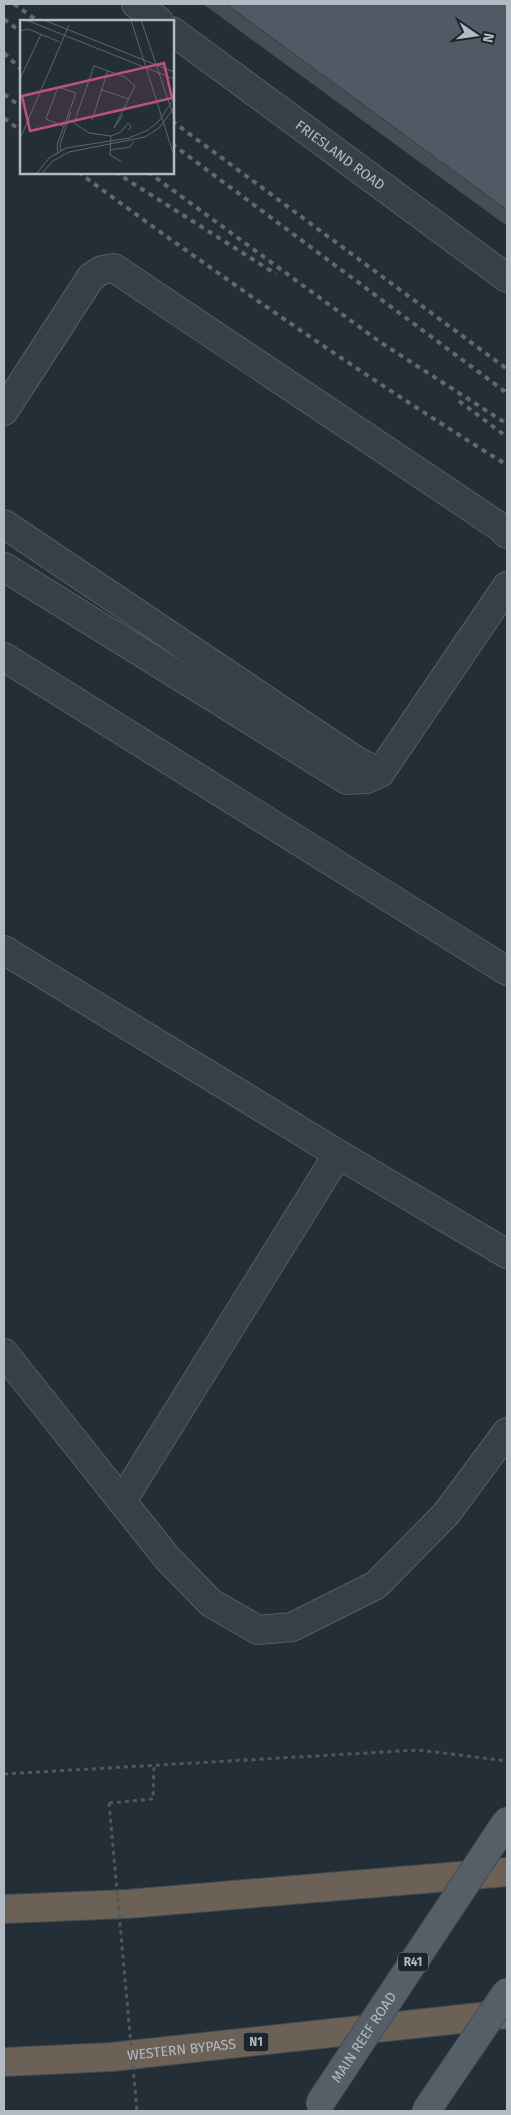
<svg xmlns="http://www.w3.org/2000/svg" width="511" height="2115" viewBox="0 0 511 2115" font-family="'Fira Sans',sans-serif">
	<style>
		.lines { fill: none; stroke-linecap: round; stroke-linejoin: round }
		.minor-casing { stroke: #555d65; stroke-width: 30 }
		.highway-casing { stroke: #424a52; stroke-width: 30 }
		.path { stroke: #4a5b5c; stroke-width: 3; stroke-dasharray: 4 4; stroke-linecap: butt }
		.minor { stroke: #374047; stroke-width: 28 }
		.highway { stroke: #6c6156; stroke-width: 28 }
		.rail { stroke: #5f6973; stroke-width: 4; stroke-dasharray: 5 5; stroke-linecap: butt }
		.major-bridge-casing { stroke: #444b53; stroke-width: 30; stroke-linecap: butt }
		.path-bridge { stroke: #4a5b5c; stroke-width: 3; stroke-dasharray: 4 4; stroke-linecap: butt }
		.major-bridge { stroke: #565f67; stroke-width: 28 }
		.wall { fill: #454d57 }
		.building { fill: #505a65; stroke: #383f47 }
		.labels { text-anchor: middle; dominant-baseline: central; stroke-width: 5; stroke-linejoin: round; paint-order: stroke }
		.shield { fill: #1d242c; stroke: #858e96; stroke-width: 1 }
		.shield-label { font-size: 12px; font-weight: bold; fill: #b2bbc3 }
		.street-label { font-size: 14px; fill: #b2bbc3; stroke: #1d242c }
		.inset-road { fill: none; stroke: #5d666e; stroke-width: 1 }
		.view { fill: #bc517f; fill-opacity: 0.15; stroke: #bc517f; stroke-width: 2.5 }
		.inset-edge { fill: none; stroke: #b2bbc3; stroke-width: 2.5 }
	</style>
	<rect width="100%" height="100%" fill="#242e36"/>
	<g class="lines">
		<!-- minor casing -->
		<g class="minor-casing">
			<g id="minor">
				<path d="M136,4L159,21"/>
				<path id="s1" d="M172,31L507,278"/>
				<path d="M4,411L91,277L102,270L114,268L500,527L507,534"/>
				<path d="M4,524L355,760L380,773"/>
				<path d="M4,567L347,780L367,779L380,773L507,586"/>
				<path d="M4,657L507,971"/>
				<path d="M4,950L338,1154L507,1254"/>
				<path d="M4,1353L168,1559L211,1603L258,1630L292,1627L376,1585L446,1514L507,1432"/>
				<path d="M122,1501L338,1154"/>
			</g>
		</g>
		<!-- highway casing -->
		<g class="highway-casing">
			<g id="highway">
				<path d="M4,1909L127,1904L507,1872"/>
				<path id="s2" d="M4,2062L111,2057L507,2014"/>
			</g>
		</g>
		<!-- path -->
		<path class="path" d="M4,1774L418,1750L507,1761
			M109,1803L153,1799L154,1766"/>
		<!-- minor -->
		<use href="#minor" class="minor"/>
		<!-- highway -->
		<use href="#highway" class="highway"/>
		<!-- rail -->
		<path class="rail" d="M14,4L38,21
			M4,19L21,32
			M4,53L21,69
			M4,94L21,107
			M4,118L21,131
			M172,121L507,369
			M172,144L507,393
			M78,172C218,275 360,374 507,465
			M115,172L276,274
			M148,172L380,342L507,424
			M459,401L507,437"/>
		<!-- major-bridge casing -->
		<g class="major-bridge-casing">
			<g id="major-bridge">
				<path id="s3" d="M320,2103L507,1821"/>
				<path d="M426,2111L507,1992"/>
			</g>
		</g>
		<!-- path-bridge -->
		<path class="path-bridge" d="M109,1803L137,2111"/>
		<!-- major-bridge -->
		<use href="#major-bridge" class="major-bridge"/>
	</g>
	<!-- wall -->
	<path class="wall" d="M203,4H507V226Z"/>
	<!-- building -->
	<path class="building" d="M226,4H507V210Z"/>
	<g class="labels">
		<!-- shield labels -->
		<g class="shield">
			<rect x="398" y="1952.5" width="30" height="19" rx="4"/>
			<rect x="243.5" y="2032.5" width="25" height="19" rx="4"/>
		</g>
		<g class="shield-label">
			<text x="413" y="1962">R41</text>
			<text x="256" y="2042">N1</text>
		</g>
		<!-- street labels -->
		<g class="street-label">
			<text stroke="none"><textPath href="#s1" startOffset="209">FRIESLAND ROAD</textPath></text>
			<text stroke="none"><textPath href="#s3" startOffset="79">MAIN REEF ROAD</textPath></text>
			<text stroke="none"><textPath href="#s2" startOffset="178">WESTERN BYPASS</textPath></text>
		</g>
	</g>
	<!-- overview -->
	<g transform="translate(20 20)">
		<rect width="154" height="154" fill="#242e36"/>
		<path class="inset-road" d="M6,0L154,59M24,0L154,52M111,0L154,136M121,0L154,97M0,11L8,9L40,22M0,59L21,14M82,70L109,79M72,100L88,50M43,106L26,99L38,67L56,73M91,116L101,112L108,103L111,106L109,110M0,119L49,5M90,130L110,127L114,121M41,131L40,125L51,92M38,134L37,125L56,73M102,142L90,135L91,116L69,113L54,103L74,46L105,57L115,66L94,108L103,95M17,153L29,138L46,128L109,118L128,110L139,101L154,78M22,153L33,141L49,132L125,117L139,108L153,89"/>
		<path class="view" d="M144,43L152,78L10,111L2,76Z"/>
		<rect width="154" height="154" class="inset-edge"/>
	</g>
	<!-- border -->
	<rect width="511" height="2115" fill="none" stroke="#b2bbc3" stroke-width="10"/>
	<!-- north arrow -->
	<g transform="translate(476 35) rotate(103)" stroke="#1d242c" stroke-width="4" paint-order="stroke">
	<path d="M0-4L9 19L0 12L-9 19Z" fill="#b2bbc3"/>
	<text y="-8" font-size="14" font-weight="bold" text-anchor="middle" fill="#b2bbc3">N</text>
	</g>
</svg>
